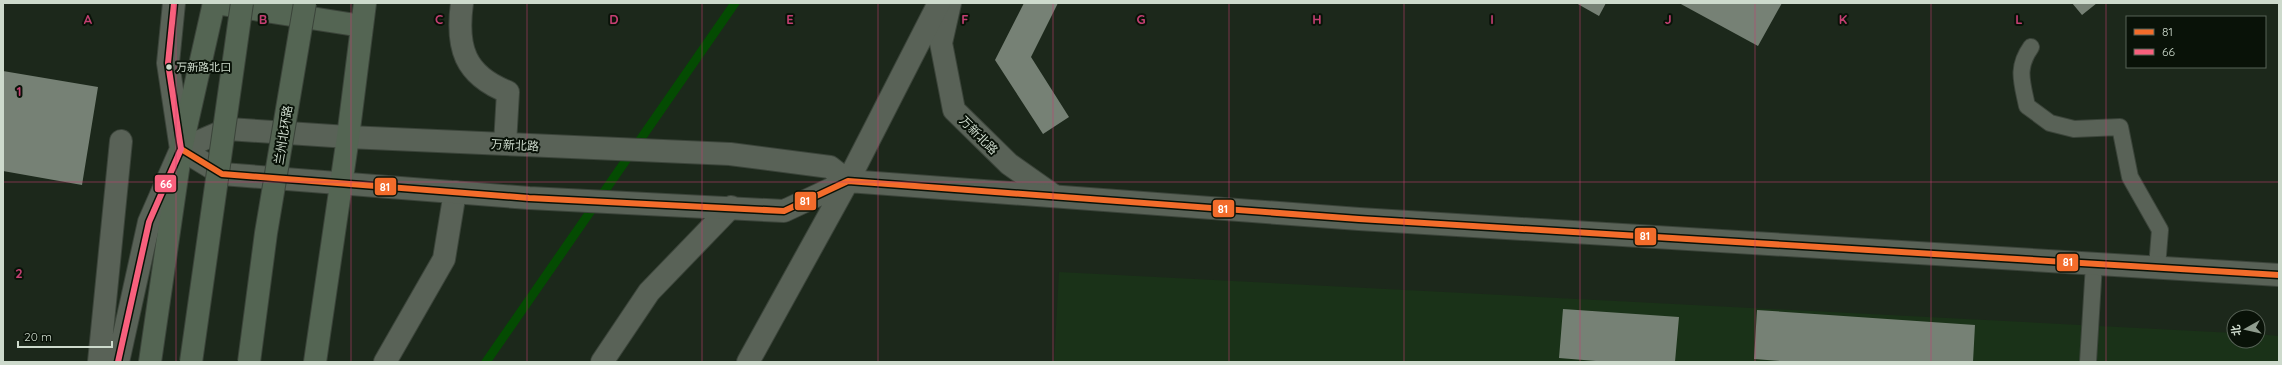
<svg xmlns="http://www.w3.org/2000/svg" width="2282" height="365" viewBox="0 0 2282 365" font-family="Quicksand,'Noto Sans SC',sans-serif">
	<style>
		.built { fill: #1a3218 }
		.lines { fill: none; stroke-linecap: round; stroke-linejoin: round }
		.stream { stroke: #044b02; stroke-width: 9 }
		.building { fill: #768175 }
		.lane-casing { stroke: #3b443a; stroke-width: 18 }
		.street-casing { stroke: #3b443a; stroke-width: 24 }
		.secondary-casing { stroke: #3b443a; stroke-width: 24 }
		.highway-casing { stroke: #3b443a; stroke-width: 24 }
		.lane { stroke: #596257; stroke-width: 16 }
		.street { stroke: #596257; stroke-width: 22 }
		.secondary { stroke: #596257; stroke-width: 22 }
		.highway { stroke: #546553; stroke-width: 22 }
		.highway-bridge-casing { stroke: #3b443a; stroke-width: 24; stroke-linecap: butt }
		.highway-bridge { stroke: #546553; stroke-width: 22 }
		.bus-1-casing { stroke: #091208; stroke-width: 9 }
		.bus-2-casing { stroke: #091208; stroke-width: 9 }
		.bus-1 { stroke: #f36c2b; stroke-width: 6 }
		.bus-2 { stroke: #f8607d; stroke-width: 6 }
		.grid { fill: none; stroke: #c43f72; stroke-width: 1; stroke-opacity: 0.55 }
		.bus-dot { fill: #cddacc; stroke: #091208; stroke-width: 1.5 }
		.labels { text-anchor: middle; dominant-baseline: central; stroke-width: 4; stroke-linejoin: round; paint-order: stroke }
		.bus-label { font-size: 11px; fill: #cddacc; stroke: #091208; text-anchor: start }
		.street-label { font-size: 12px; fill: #cddacc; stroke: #091208 }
		.grid-label { font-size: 13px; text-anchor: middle; font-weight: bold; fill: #c43f72; stroke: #091208; stroke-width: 4; stroke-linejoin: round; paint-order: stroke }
		.line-badge { stroke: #091208; stroke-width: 1.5 }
		.badge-label { font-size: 11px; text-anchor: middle; font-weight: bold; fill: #fff }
	</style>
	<rect width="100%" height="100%" fill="#1c281b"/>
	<!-- built -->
	<path class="built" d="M1059,272L2234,333V341H2258V334L2279,336V362H1054Z"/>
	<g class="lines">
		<!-- stream -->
		<path class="stream" d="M486,362L735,3"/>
	</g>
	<!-- building -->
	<path class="building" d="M1024,3H1058L1031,57L1069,117L1043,134L995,60Z
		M1576,3H1606L1599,16Z
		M1679,3H1782L1758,46Z
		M2072,3H2097L2082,15Z
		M3,71L98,87L82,185L3,171Z
		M1563,309L1679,317L1675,362H1608L1559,358Z
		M1757,310L1975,325L1973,362H1791L1754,359Z"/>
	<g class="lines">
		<!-- lane casing -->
		<g class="lane-casing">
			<path id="lane" d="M2031,47C2016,68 2022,82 2027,106L2050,123L2074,129L2120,127L2130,177L2160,230L2157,267
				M2088,362L2094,264"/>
		</g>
		<!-- street casing -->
		<g class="street-casing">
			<path id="street" d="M462,3C456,47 464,75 508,92L505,144
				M950,3L941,43L954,110L1009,164L1053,195
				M99,362L121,141
				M118,362L149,222L181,149L168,63L174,3
				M385,362L444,259L455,192
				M602,362L649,292L731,207"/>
		</g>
		<!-- secondary casing -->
		<g class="secondary-casing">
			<path id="secondary" d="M181,149L222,174L529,198L784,211L848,181L1359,219L2279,275
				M181,149L228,129L348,137L730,154L830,167L848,181
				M748,362L848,181L939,3"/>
		</g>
		<!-- highway casing -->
		<g class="highway-casing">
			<path id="highway" d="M215,3L362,26
				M150,362L181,149L214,3
				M315,362L348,137L365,3"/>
		</g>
		<!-- lane -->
		<use href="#lane" class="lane"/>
		<!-- street -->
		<use href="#street" class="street"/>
		<!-- secondary -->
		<use href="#secondary" class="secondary"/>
		<!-- highway -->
		<use href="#highway" class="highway"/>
		<!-- highway-bridge casing -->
		<g class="highway-bridge-casing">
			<path id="highway-bridge" d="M191,362L242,3
				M249,362L266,233L305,3"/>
		</g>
		<!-- highway-bridge -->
		<use href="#highway-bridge" class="highway-bridge"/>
		<!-- bus-1 casing -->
		<g class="bus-1-casing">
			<path id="bus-1" d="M181,149L222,174L529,198L784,211L848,181L1359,219L2279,275"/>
		</g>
		<!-- bus-2 casing -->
		<g class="bus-2-casing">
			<path id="bus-2" d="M118,362L149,222L181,149L168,63L174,3"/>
		</g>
		<!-- bus-1 -->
		<use href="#bus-1" class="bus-1"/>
		<!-- bus-2 -->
		<use href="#bus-2" class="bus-2"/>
	</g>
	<!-- grid -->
	<path class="grid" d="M176,3V362M351,3V362M527,3V362M702,3V362M878,3V362M1053,3V362M1229,3V362M1404,3V362M1580,3V362M1755,3V362M1931,3V362M2106,3V362M3,182H2279"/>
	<!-- markers -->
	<circle class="bus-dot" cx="169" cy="67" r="3.5"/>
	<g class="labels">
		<!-- bus labels -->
		<g class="bus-label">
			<text x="176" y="67">万新路北口</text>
		</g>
		<!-- street labels -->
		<g class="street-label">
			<text transform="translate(283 135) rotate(-81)">兰州北环路</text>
			<text transform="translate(979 135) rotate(45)">万新北路</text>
			<text transform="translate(515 145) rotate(3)">万新北路</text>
		</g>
	</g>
	<g class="grid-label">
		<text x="88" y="24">A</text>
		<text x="263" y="24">B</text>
		<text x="439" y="24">C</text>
		<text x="614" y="24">D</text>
		<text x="790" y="24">E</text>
		<text x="965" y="24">F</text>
		<text x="1141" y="24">G</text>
		<text x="1317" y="24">H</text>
		<text x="1492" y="24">I</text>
		<text x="1668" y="24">J</text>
		<text x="1843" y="24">K</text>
		<text x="2019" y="24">L</text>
		<text x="19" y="96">1</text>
		<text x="19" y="278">2</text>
	</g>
	<g class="line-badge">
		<rect x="154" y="174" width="23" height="19" rx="4" fill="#f8607d"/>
		<rect x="374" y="177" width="23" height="19" rx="4" fill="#f36c2b"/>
		<rect x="794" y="191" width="23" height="20" rx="4" fill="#f36c2b"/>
		<rect x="1212" y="199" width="23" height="19" rx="4" fill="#f36c2b"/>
		<rect x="1634" y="227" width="23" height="19" rx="4" fill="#f36c2b"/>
		<rect x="2056" y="253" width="23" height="19" rx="4" fill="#f36c2b"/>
	</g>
	<g class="badge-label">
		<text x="166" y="188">66</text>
		<text x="385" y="191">81</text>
		<text x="805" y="205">81</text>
		<text x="1223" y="213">81</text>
		<text x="1645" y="240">81</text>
		<text x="2068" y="266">81</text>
	</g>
	<!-- border -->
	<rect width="2282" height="365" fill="none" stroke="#cddacc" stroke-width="8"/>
	<!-- legend -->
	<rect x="2126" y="16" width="140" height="52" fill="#091208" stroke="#576256"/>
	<rect x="2134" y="29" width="20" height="6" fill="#f36c2b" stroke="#576256"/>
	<text x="2162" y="36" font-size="12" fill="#cddacc">81</text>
	<rect x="2134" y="49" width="20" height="6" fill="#f8607d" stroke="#576256"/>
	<text x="2162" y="56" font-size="12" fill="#cddacc">66</text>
	<!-- north arrow -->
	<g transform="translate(2246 329) rotate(262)"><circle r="19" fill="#091208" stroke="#576256"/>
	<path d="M0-3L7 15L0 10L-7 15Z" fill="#8f9c8e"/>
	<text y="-6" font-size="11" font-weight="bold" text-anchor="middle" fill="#cddacc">北</text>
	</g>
	<!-- scale -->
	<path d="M18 341v6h94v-6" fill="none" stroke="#cddacc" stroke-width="2"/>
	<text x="24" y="341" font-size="12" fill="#cddacc" stroke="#091208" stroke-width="3" paint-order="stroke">20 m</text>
</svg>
